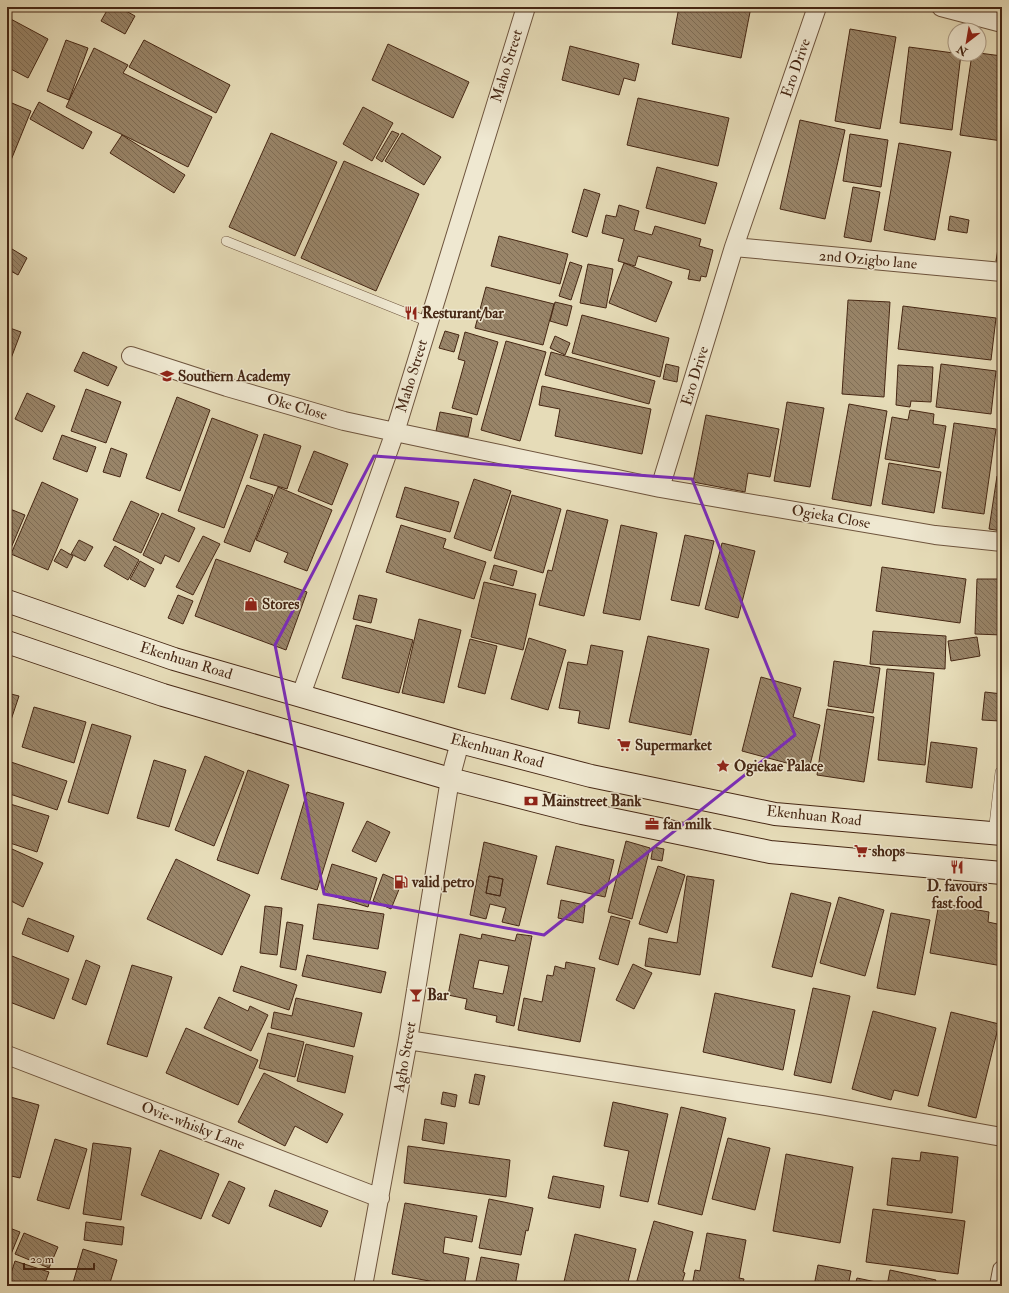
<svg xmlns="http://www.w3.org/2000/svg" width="1009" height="1293" viewBox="0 0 1009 1293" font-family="'IM FELL Double Pica',serif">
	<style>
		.building { fill: url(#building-back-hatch); stroke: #462714; fill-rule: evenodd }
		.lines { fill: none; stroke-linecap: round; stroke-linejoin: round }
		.lane-casing { stroke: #6e543d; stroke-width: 10 }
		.street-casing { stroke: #6e543d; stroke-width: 20 }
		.secondary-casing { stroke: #462714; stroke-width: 24 }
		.lane { stroke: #efe8d1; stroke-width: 9 }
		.street { stroke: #efe8d1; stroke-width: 18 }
		.secondary { stroke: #efe8d1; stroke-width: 22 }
		.marked { fill: none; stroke: #7b2cbf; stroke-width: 3; stroke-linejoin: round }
		.labels { text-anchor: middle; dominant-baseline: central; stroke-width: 3; stroke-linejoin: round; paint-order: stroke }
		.street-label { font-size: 15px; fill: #462714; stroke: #efe8d1 }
		.poi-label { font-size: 15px; font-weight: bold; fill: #462714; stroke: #efe8d1; text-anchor: start }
	</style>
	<defs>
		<pattern id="building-back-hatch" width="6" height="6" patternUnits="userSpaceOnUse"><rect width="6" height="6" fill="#998569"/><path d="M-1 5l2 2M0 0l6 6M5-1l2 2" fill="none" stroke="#7f6d55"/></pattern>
	</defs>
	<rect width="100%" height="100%" fill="#e6dcb8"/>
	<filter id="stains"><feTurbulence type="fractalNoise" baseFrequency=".005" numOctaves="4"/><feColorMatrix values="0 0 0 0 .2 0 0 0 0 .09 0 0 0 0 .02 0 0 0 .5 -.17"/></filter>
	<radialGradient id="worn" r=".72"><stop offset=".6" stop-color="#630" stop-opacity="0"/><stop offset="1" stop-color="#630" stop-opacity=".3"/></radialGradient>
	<!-- building -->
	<path class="building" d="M109,7H119L135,16L125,34L101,21Z
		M679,7H751L741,58L672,44Z
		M7,17L48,39L28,78L7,67Z
		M850,29L896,37L880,129L835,121Z
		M66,40L88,48L69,100L47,91Z
		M144,40L230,85L216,113L129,67Z
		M388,44L469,82L453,118L372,80Z
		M570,46L639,64L635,81L624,78L619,95L562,80Z
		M909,47L961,54L952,130L900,123Z
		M94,48L128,65L123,73L212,117L188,167L66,107Z
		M979,53L1002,56V141L960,135L972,54H979Z
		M638,98L729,118L718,166L627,145Z
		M7,101L31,111L7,170Z
		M39,102L92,132L83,149L30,119Z
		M363,107L393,123L372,161L343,144Z
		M800,120L845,130L825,219L780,209Z
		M392,131L399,134L382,162L376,158Z
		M271,133L337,162L295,256L229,227Z
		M402,133L441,157L424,185L385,161Z
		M850,134L888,140L881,187L843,181Z
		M122,135L185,175L174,193L110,153Z
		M899,143L951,152L935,240L884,230Z
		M344,161L419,194L376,291L301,258Z
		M657,167L717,183L705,224L646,208Z
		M853,187L880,192L871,242L844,237Z
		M584,189L600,194L587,237L572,232Z
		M619,205L639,211L634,230L652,235L655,226L701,239L699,246L713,250L706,277L701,276L700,281L688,279L690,270L638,256L635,266L618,261L624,239L602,233L606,215L616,217Z
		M950,216L969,220L967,233L948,230Z
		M1002,224V262L996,261Z
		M499,236L568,254L560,284L491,266Z
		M7,246L27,258L18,275L7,269Z
		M570,262L582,266L571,300L559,296Z
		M624,263L672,282L656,322L609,303Z
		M588,264L613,269L606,308L580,303Z
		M486,287L554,304L543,345L475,328Z
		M848,300L890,302L884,397L842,394Z
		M555,302L572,306L567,326L550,321Z
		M903,306L996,318L991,360L898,349Z
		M582,315L669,338L660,377L572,353Z
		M7,327L21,332L7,369Z
		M445,331L459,335L454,352L439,348Z
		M465,332L498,342L477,415L452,408L465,361L458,359Z
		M555,336L570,343L565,355L550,348Z
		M506,341L546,352L520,441L481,430Z
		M83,352L117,367L108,386L74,371Z
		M551,352L655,381L649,404L545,375Z
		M666,364L679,367L677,382L663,379Z
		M941,364L996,371L991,414L936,407Z
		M898,365L933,367L931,402L911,401L910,407L896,405Z
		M542,386L651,409L642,454L555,436L560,409L539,405Z
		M86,389L121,402L106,443L71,431Z
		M27,393L55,406L42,432L15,419Z
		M177,397L210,410L180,491L146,478Z
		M787,402L824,408L810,487L774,481Z
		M849,404L887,411L871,506L832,499Z
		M910,410L934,414L933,424L946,426L939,468L885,459L892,417L908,420Z
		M440,412L472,418L468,437L436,431Z
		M706,415L779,429L770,477L748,473L745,492L693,482Z
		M212,418L258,435L224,528L178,511Z
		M954,423L996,429L984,514L942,508Z
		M264,434L301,446L287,489L250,478Z
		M62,435L96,447L87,472L53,459Z
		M111,448L127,454L120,477L103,472Z
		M314,451L348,464L332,505L298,491Z
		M889,463L941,472L934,513L882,504Z
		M997,476L1002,477V531L989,529Z
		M474,479L511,491L491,551L454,538Z
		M42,482L78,499L48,570L11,554Z
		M247,485L273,495L250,552L224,542Z
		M278,487L332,510L307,571L284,562L288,553L256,540Z
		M405,487L459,502L450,532L396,517Z
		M512,495L561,509L543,573L494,558Z
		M131,501L159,514L141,553L113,540Z
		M10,509L25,515L11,548L7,546V516Z
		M567,510L608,520L584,616L539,605L548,570L552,571Z
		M162,513L195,528L179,562L165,555L161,564L143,555Z
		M401,525L446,539L443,548L486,562L474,599L386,572Z
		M621,525L657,533L640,620L603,613Z
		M685,535L714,541L699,606L671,600Z
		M203,536L220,544L193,595L176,587Z
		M79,540L93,547L85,561L71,554Z
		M722,543L755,551L738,618L705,609Z
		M115,546L139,560L128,580L104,566Z
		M61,549L73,556L67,568L54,561Z
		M216,559L307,592L286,650L195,616Z
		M140,561L154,569L145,587L130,579Z
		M494,565L517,571L513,586L490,579Z
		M882,567L966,579L960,623L876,611Z
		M977,579H1002V635L975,634Z
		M484,582L536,594L523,650L471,637Z
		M178,595L193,601L183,624L168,618Z
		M359,595L377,599L371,623L353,619Z
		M419,619L461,630L444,703L402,693Z
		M356,625L413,640L399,693L342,678Z
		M873,631L946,636L945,669L870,664Z
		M648,636L709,649L691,735L629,722Z
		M977,637L980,656L951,661L948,641Z
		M529,638L566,650L548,710L511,699Z
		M470,639L497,646L485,694L458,687Z
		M591,645L623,651L609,729L578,723L580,711L559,708L568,662L587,665Z
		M834,661L880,668L873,713L828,706Z
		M887,669L934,673L925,765L878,760Z
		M761,677L801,688L793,717L820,725L809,769L742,751Z
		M985,692L1002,694L1000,721L982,720Z
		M7,693L19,696L7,732Z
		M34,707L86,722L74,763L22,747Z
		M827,709L874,717L864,782L817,775Z
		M92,724L131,736L108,814L68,802Z
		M931,742L977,748L972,788L926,782Z
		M205,756L244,772L214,846L175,830Z
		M154,760L186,770L169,827L137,818Z
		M11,762L67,781L57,810L7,793V773Z
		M248,770L289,785L258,874L217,860Z
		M307,792L344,803L317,890L281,879Z
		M7,803L49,816L37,852L7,842Z
		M367,821L390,832L376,862L352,851Z
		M626,841L650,848L632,919L608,912Z
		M484,842L537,856L519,926L502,922L506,908L490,904L486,919L470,915ZM489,876L503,879L500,896L486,893Z
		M556,846L614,860L605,897L547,884Z
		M653,847L664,849L662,861L651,859Z
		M12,849L43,863L23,907L7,899V859Z
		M176,859L250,895L222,955L147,919Z
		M332,864L377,878L368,907L323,893Z
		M658,866L685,875L667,933L639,924Z
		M383,874L402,882L391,909L373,901Z
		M489,876L503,879L500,896L486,893Z
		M687,876L714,880L700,975L645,966L649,938L677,943Z
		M791,893L831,903L812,977L772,967Z
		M839,897L884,910L865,976L820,963Z
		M561,900L585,905L583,923L558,918Z
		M939,903L989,912L988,922L1002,925V966L930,953Z
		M318,904L384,914L378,949L313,939Z
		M265,906L282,908L277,955L260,953Z
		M891,913L930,920L915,995L877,988Z
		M611,916L630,921L618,965L599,959Z
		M28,918L74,936L68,952L22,934Z
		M287,922L303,925L296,970L280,967Z
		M460,934L481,939L482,934L515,941L517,934L532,936L514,1026L496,1022L497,1016L465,1009L467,999L448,995ZM479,960L509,966L503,994L473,988Z
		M7,954L69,979L54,1019L7,1001Z
		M307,955L386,972L381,993L302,976Z
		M86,960L100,966L86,1005L72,999Z
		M566,962L595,968L580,1042L518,1030L524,998L542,1002L547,975L553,976L555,966L565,969Z
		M633,964L652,973L634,1009L616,1000Z
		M132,965L172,977L147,1057L107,1044Z
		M241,966L297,985L289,1010L233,991Z
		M813,988L850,996L831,1083L794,1075Z
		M715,993L795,1010L783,1070L703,1052Z
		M219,997L248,1011L250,1006L268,1015L251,1051L204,1028Z
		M296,998L362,1013L354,1047L271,1028L274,1012L292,1016Z
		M873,1011L936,1028L918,1096L894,1090L891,1100L852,1089Z
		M951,1012L999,1024L976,1118L928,1106Z
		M186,1028L258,1060L238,1105L166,1073Z
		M268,1033L304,1042L295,1077L259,1068Z
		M306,1044L353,1056L345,1093L297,1081Z
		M264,1073L343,1114L327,1143L295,1126L285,1146L238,1122Z
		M475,1074L485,1076L479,1105L469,1103Z
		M443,1092L457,1095L455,1107L441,1104Z
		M7,1096L39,1105L20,1178L7,1175Z
		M613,1102L668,1114L648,1202L620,1196L629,1151L604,1146Z
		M681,1107L726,1118L702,1215L658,1204Z
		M425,1119L447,1123L444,1144L422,1140Z
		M728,1138L770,1148L755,1210L712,1199Z
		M55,1139L87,1149L69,1209L37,1200Z
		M93,1143L131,1148L121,1220L83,1214Z
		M408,1146L510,1160L506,1197L404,1183Z
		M160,1150L219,1174L201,1219L141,1195Z
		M921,1152L958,1157L952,1213L887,1205L892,1158L920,1161Z
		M786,1154L853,1167L840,1243L773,1231Z
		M553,1176L604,1186L600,1208L548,1198Z
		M229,1181L245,1188L229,1224L212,1216Z
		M275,1190L328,1211L321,1227L269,1206Z
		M489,1199L533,1208L528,1231L526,1230L521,1255L479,1248Z
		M405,1203L477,1216L472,1242L445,1237L443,1253L469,1258L464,1286H456L392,1274Z
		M873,1209L965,1221L958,1274L866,1262Z
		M654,1221L693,1232L683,1272L685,1273L681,1286H638L639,1285L636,1284Z
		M86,1222L124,1227L122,1245L84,1240Z
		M7,1227L20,1232L7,1264Z
		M24,1233L58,1247L49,1268L15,1254Z
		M707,1233L746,1240L739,1278L744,1279L742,1286H692L695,1270L700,1271Z
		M575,1234L636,1249L627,1286H563Z
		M83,1249L117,1260L109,1286H72Z
		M481,1257L519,1264L515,1286H475Z
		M15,1261L49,1272L44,1286H7Z
		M818,1265L851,1271L848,1286H814Z
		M890,1270L936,1280L934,1286H887Z
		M857,1278L881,1283L880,1286H855Z"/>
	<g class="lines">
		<!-- lane casing -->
		<g class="lane-casing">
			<path id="lane" d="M226,241L429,322
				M993,834L1000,772L1002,770"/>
		</g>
		<!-- street casing -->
		<g class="street-casing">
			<path id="street" d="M941,7L1002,23
				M734,247L1002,272
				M131,356L227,387L344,421L395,432L660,488L935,535L1002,542
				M660,488L734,247L817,7
				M301,695L395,432L526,7
				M408,1040L821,1105L1002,1137
				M7,1055L380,1198
				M363,1286L408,1040L450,779L460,742
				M999,1286L1002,1270"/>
		</g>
		<!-- secondary casing -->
		<g class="secondary-casing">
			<path id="secondary" d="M7,601L174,659L460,742L591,776L775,814L1002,834
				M7,642L163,695L450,779L582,813L770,852L1002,873"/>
		</g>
		<!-- lane -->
		<use href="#lane" class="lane"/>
		<!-- street -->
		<use href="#street" class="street"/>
		<!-- secondary -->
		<use href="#secondary" class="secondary"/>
	</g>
	<!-- marked area -->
	<path class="marked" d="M374,456L692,479L795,735L544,935L324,894L275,645Z"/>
	<!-- icons -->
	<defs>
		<g id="restaurant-bare" transform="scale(1.08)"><path d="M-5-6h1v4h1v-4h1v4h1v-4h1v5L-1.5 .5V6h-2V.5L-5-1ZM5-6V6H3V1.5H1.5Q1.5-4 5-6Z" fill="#8f2418" stroke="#efe8d1" stroke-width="2.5" paint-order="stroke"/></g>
		<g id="school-bare" transform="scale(1.08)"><path d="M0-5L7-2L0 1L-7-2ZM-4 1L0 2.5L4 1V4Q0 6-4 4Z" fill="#8f2418" stroke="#efe8d1" stroke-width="2.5" paint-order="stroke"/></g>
		<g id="shop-bare" transform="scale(1.08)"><path d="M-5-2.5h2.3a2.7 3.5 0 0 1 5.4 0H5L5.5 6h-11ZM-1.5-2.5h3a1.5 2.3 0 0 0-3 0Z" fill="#8f2418" stroke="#efe8d1" stroke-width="2.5" paint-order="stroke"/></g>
		<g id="supermarket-bare" transform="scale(1.08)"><path d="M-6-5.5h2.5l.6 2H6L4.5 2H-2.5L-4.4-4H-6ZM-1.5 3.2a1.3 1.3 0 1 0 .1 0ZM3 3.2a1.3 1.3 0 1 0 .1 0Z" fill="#8f2418" stroke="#efe8d1" stroke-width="2.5" paint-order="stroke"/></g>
		<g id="sight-bare" transform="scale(1.08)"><path d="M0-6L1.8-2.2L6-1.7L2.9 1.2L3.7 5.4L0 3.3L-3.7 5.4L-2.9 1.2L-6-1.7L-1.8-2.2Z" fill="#8f2418" stroke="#efe8d1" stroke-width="2.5" paint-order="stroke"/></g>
		<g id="bank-bare" transform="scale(1.08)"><path d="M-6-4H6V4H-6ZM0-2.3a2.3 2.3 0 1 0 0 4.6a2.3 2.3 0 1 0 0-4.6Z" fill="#8f2418" stroke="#efe8d1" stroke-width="2.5" paint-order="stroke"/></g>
		<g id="office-bare" transform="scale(1.08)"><path d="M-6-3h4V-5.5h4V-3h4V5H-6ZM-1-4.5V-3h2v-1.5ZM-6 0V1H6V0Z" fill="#8f2418" stroke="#efe8d1" stroke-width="2.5" paint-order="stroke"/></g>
		<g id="fuel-bare" transform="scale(1.08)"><path d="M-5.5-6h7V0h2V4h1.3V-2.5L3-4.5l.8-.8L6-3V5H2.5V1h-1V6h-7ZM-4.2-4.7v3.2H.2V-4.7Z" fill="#8f2418" stroke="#efe8d1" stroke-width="2.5" paint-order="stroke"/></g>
		<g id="bar-bare" transform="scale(1.08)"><path d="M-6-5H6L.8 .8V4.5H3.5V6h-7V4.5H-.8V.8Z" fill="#8f2418" stroke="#efe8d1" stroke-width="2.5" paint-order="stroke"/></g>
	</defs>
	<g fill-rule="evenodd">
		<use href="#restaurant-bare" x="411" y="313"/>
		<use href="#school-bare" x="167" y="376"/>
		<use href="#shop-bare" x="251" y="604"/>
		<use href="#supermarket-bare" x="624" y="745"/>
		<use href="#sight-bare" x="723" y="766"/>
		<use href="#bank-bare" x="531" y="801"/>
		<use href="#office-bare" x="652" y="824"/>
		<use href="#supermarket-bare" x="861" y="851"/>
		<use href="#restaurant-bare" x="957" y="867"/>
		<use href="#fuel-bare" x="401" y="882"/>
		<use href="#bar-bare" x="416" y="995"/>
	</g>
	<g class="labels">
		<!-- street labels -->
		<g class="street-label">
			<text transform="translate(507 66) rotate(-73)">Maho Street</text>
			<text transform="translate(796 68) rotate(-71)">Ero Drive</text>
			<text transform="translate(868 260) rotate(5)">2nd Ozigbo lane</text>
			<text transform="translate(412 376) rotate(-73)">Maho Street</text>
			<text transform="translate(695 376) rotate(-73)">Ero Drive</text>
			<text transform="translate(297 407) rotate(16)">Oke Close</text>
			<text transform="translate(831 517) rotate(10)">Ogieka Close</text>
			<text transform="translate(186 661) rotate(17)">Ekenhuan Road</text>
			<text transform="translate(497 751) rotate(15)">Ekenhuan Road</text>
			<text transform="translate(814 816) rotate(6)">Ekenhuan Road</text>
			<text transform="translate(405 1057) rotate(-80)">Agho Street</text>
			<text transform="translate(193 1126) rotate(21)">Ovie-whisky Lane</text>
		</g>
		<!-- poi labels -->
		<g class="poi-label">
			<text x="422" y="313">Resturant/bar</text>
			<text x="178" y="376">Southern Academy</text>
			<text x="262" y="604">Stores</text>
			<text x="635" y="745">Supermarket</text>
			<text x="734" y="766">Ogiekae Palace</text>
			<text x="542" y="801">Mainstreet Bank</text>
			<text x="663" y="824">fan milk</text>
			<text x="872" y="851">shops</text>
			<text x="412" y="882">valid petro</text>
			<text x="957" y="886" text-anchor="middle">D. favours<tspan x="957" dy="17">fast food</tspan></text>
			<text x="427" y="995">Bar</text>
		</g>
	</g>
	<!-- margin -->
	<rect width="1009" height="1293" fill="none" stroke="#e6dcb8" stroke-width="24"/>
	<rect x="8" y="8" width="993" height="1277" fill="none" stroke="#462714" stroke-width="2"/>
	<rect x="12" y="12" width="985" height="1269" fill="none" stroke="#462714"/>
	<!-- north arrow -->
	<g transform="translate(967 42) rotate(211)"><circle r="19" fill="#efe8d1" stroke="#ab9b85"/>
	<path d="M0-3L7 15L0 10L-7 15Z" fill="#8f2418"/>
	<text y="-6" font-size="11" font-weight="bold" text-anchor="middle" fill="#462714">N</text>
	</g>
	<!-- scale -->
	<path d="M24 1263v6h70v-6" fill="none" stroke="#462714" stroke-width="2"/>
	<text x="30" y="1263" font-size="12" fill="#462714" stroke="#efe8d1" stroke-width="3" paint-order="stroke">20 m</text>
	<rect width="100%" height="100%" filter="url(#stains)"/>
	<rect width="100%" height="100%" fill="url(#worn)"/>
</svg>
